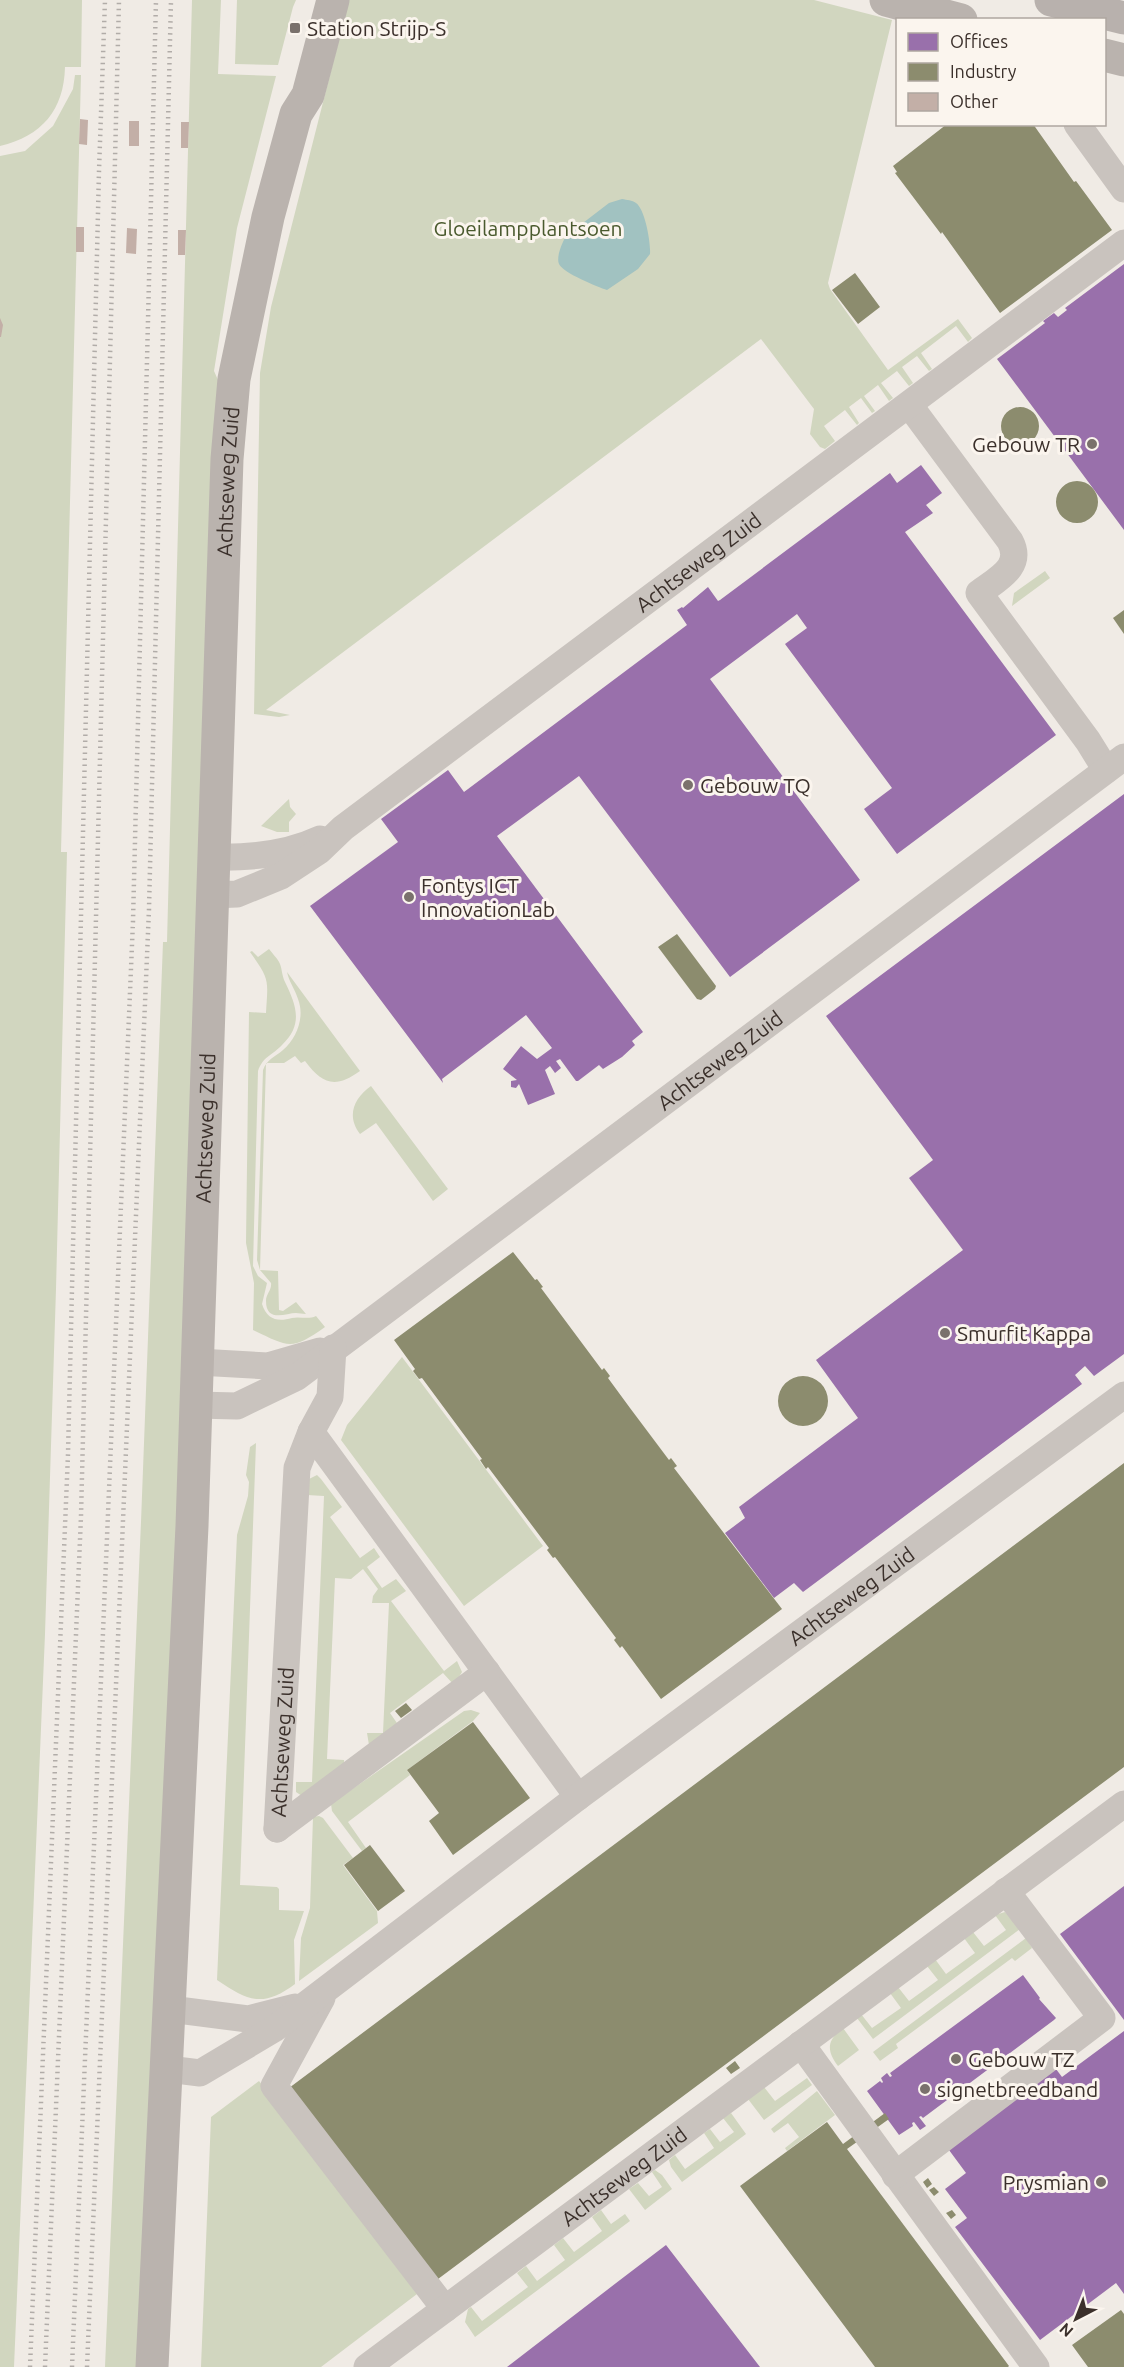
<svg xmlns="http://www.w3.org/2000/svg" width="1124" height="2367" viewBox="0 0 1124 2367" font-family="Ubuntu,sans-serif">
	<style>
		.green { fill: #d1d6bf }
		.water { fill: #a1c2c1 }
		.offices { fill: #9970ab }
		.industry { fill: #8c8c6e }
		.building { fill: #c3afa7 }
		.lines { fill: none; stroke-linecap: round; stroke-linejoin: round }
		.street { stroke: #c9c3be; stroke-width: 27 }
		.secondary { stroke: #bab3ae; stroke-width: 33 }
		.primary { stroke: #b8b1ad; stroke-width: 33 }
		.rail { stroke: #b1aca8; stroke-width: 4.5; stroke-dasharray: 1.5 4.5; stroke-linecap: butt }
		.poi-dot { fill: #7a716c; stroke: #fbf5ee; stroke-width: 2 }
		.labels { text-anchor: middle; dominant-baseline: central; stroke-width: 6; stroke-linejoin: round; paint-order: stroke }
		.poi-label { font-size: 21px; fill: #3b302b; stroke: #fbf5ee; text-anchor: start }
		.park-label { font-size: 21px; fill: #4a5a2e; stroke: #fbf5ee }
		.street-label { font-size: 21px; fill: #3b302b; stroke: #fbf5ee }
	</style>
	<rect width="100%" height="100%" fill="#f0ebe5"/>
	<!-- green -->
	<path class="green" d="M0,0H82L81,67H65C64,110 42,136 0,146Z
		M192,0H221L218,74L276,76L237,228L214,371L218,380L196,1124L144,2367H105L141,1522L163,942H167Z
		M237,0H296L293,7L278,65L235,64Z
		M349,0H814L892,20L828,283L830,289L888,370L958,319L972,338L968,342L956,326L921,353L932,369L929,371L917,356L902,367L913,383L909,386L897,371L881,383L893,398L889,401L878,385L864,396L875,411L872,413L861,398L849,407L859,423L857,425L845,410L824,426L835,441L825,449L820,447L810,434L814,409L761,339L266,710L290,715L279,717L254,714L260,373L271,307Z
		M75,75H81L61,852H67L56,1289L45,1634L14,2367H0V156L25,151L53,126L73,89Z
		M1045,571L1050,578L1012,606L1014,593Z
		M289,799L290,807L296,814L289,822V832H277L261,826Z
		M269,949C272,953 278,959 280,964C282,969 282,976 285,982C296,1005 304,1024 282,1045C273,1055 263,1056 258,1071L253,1266L258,1276L267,1283L262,1304C267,1320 278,1322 292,1318C300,1316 308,1320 316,1316L325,1327C291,1351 289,1347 253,1330L254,1283L246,1243L249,1012L266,1013C268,979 270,980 250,952L252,951L258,957Z
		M287,972L360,1071C335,1089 322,1084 305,1061L301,1063L295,1056L284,1063H266L260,1270L278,1271L279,1310L283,1311L296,1302L306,1314C302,1314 299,1313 296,1313C286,1313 266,1323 266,1301C266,1294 272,1290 271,1283L260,1270L257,1260L263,1070C267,1059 275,1057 283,1050C297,1038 305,1017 298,999C295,989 289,982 287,972Z
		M371,1086L448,1189L433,1201L376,1123L360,1134C346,1116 354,1098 371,1086Z
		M402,1357L543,1546L464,1606L341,1440L347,1425Z
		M256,1443L240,1885L277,1887L279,1889V1910L304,1911L294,1940L295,1984C263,2008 248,2001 217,1980L237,1535L248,1496L249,1482L246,1475L250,1447Z
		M317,1475L321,1479L342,1507L330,1517L360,1558L374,1548L380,1557L367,1567L382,1588L396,1579L406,1591L391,1601L444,1671L457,1661L462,1672L454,1685L443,1673L390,1713L399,1726L369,1745L367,1733H383L389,1603H372L373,1596L378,1589L363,1569L351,1579L335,1578L327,1759L344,1760V1763L302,1796L296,1792V1782H312L324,1496L307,1495L309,1479Z
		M471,1710L480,1713L473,1721L407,1770L410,1775L348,1822L366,1848L362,1851L332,1811L331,1804L464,1711Z
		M319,1816L323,1818L353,1858L343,1865L377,1911L378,1923L299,1981L301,1938L310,1908L313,1817Z
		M1005,1912L1020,1929L873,2039L857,2018L861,2014L872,2028L901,2008L890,1993L898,1987L909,2001L938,1980L927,1966L935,1959L946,1974L975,1953L964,1938L973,1932L984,1946L1006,1930L995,1915Z
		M1026,1938L1032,1948L1015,1961L1012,1958L896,2044L898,2048L880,2061L873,2052Z
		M843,2028L859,2050L838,2066C826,2050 827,2040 843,2028Z
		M807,2078L812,2085L764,2120L748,2099L764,2087L775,2101Z
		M259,2081L417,2294L321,2367H201L211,2117Z
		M817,2091L835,2115L787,2151L785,2148L799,2137L788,2123L774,2133L771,2129Z
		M731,2113L746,2134L682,2182L671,2167L669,2160L675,2155L685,2169L714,2148L704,2133L710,2129L720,2142L734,2132L723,2118Z
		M655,2170L662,2175L672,2189L645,2210L629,2189L638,2183L649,2196L662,2187L652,2172Z
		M601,2210L611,2224L625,2214L630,2221L475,2337L465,2322L468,2309L471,2307L482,2321L528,2287L517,2273L526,2266L537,2281L565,2260L554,2245L563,2238L574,2252L602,2231L592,2217Z"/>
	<!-- water -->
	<path class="water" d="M622,199C627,200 632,200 636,203C645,209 651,243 650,254L638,269L607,290C598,287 563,273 559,264C556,257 562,243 566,236L609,203Z"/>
	<!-- offices -->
	<path class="offices" d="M1124,264V530L997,359L1045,323L1043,321L1054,313L1058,317L1067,310L1065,308Z
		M921,465L942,493L926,505L933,513L905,532L1056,735L897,854L864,809L892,788L785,644L807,628L797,614L710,679L860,880L730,977L579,776L497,836L643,1032L632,1041L635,1045L622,1057L603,1069L599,1065L578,1081H576L560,1059L556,1061L561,1068L555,1073L550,1066L545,1070L555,1094L528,1105L519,1084L516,1088L511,1087V1081L517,1080L503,1069L521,1046L537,1059L552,1048L526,1015L442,1079L443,1083L310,906L398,842L381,819L448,770L464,792L687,625L677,610L682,607L683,608L708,587L718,601L720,600L890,473L897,483Z
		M1124,794V1354L1094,1376L1085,1366L1075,1375L1082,1384L803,1592L794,1583L774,1598L725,1533L745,1518L739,1507L858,1418L816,1360L963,1250L909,1178L933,1160L826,1016Z
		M1124,1886V2020L1060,1934Z
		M1023,1975L1040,1998L1039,1999L1056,2018L1054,2020L923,2118L921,2116L919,2117L926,2126L920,2130L914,2122L912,2123L913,2126L899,2135L867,2091L880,2081L882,2083L883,2082L881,2078L887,2073L890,2077L892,2076L890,2073Z
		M1124,2031V2294L1116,2283L1040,2340L955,2227L967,2218L945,2189L966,2173L949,2150L1056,2069L1062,2077Z
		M666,2245L760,2367H507L620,2280Z"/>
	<!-- industry -->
	<path class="industry" d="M947,124H1033L1074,182L1076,181L1112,230L1000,313L942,232L941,234L895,173L897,172L893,166Z
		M855,273L880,307L858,324L832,290Z
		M1001 426a19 19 0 1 1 38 0a19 19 0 1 1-38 0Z
		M1056 502a21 21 0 1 1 42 0a21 21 0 1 1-42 0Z
		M1124,610V634L1113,618Z
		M677,934L716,986L715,989L701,1000L697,999L658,947Z
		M513,1252L535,1280L537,1279L543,1287L541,1288L602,1370L604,1368L610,1376L608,1378L630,1408L669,1460L671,1458L677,1466L674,1468L782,1609L661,1699L622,1646L620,1648L614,1640L616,1638L555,1557L553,1558L547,1550L549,1548L488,1467L486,1469L480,1460L482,1459L422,1378L419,1379L413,1371L415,1369L394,1340Z
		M778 1401a25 25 0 1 1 50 0a25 25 0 1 1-50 0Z
		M1124,1463V1767L430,2285L285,2091Z
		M406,1703L412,1710L401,1718L395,1711Z
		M473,1722L530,1798L453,1855L429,1821L439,1813L407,1770Z
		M370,1845L405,1891L378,1911L344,1865Z
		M735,2061L740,2068L731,2074L726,2068Z
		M885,2113L889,2119L847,2149L1009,2366L1008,2367H875L740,2186L827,2122L843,2144Z
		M928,2178L932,2184L927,2188L923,2182Z
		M934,2187L939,2192L934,2196L929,2190Z
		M952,2210L956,2215L951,2219L946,2213Z
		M1121,2310L1124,2314V2367H1088L1072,2345Z"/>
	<!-- building -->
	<path class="building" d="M80,119L88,120L87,145L79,144Z
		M129,121H139V146H129Z
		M181,122H189L188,148H181Z
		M76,227H84V252H76Z
		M127,228L137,229L136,254L126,253Z
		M178,230H186L185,255H178Z
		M0,318L3,325L1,337H0Z"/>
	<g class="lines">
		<!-- street -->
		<g class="street">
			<path d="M1077,124L1124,189"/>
			<path d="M910,406L1010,541C1024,567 997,579 979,593L1088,741L1106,770"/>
			<path d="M214,857C250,858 288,854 320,839"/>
			<path id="s1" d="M213,895L237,894L281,876L319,851L343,828L1124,243"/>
			<path d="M198,1362L268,1366L320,1351"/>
			<path id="s2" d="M196,1405L237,1406L297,1377L1124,757"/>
			<path d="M311,1432L578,1797"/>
			<path id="s3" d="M277,1829L297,1468L311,1432L330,1397L333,1348"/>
			<path d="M277,1829L487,1672"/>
			<path d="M322,1998L274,2086L445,2309"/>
			<path d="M170,2009L248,2019L295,2007"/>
			<path d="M801,2044L1036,2367"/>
			<path id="s4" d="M168,2069L200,2073L274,2029L578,1797L1124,1395"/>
			<path d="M895,2175L1102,2018L1006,1891"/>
			<path id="s5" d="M367,2367L1124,1804"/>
		</g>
		<!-- secondary -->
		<g class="secondary">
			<path d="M886,0L961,20"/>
			<path d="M1104,55L1124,60"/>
			<path id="s6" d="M152,2367L192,1526L227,459L234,379L268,217L296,114L308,95L333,0"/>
		</g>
		<!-- primary -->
		<path class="primary" d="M1051,0L1124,18"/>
		<!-- rail -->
		<path class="rail" d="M30,2367L68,1454L99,171L105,0
			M45,2367L81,1516L119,0
			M72,2367L133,921L156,0
			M87,2367L149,909L171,0"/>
	</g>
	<!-- markers -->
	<g class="poi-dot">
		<rect x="289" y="22" width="12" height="12" rx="3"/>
		<circle cx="1092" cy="444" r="6"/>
		<circle cx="688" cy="785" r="6"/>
		<circle cx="409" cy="897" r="6"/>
		<circle cx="945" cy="1333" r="6"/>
		<circle cx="956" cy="2059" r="6"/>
		<circle cx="925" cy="2089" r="6"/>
		<circle cx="1101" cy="2182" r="6"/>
	</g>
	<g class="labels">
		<!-- poi labels -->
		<g class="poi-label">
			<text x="307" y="28">Station Strijp-S</text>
			<text x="1080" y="444" text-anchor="end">Gebouw TR</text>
			<text x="700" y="785">Gebouw TQ</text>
			<text x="421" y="885">Fontys ICT<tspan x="421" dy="24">InnovationLab</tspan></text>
			<text x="957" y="1333">Smurfit Kappa</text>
			<text x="968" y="2059">Gebouw TZ</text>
			<text x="937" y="2089">signetbreedband</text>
			<text x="1089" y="2182" text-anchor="end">Prysmian</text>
		</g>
		<!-- park labels -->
		<g class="park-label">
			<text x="528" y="228">Gloeilampplantsoen</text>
		</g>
		<!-- street labels -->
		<g class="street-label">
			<text stroke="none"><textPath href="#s6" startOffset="1887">Achtseweg Zuid</textPath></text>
			<text stroke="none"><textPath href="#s1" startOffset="594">Achtseweg Zuid</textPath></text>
			<text stroke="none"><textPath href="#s2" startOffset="636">Achtseweg Zuid</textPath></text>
			<text stroke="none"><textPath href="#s6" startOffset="1240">Achtseweg Zuid</textPath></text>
			<text stroke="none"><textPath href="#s4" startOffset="840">Achtseweg Zuid</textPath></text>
			<text stroke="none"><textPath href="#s3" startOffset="87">Achtseweg Zuid</textPath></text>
			<text stroke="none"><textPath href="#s5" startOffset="320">Achtseweg Zuid</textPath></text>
		</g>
	</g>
	<!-- legend -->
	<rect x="896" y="18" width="210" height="108" fill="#fbf5ee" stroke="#aea6a0" stroke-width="1.5"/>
	<rect x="908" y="33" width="30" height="18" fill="#9970ab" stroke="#aea6a0" stroke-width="1.5"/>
	<text x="950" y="48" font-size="18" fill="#3b302b">Offices</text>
	<rect x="908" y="63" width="30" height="18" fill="#8c8c6e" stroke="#aea6a0" stroke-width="1.5"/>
	<text x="950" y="78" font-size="18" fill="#3b302b">Industry</text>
	<rect x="908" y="93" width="30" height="18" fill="#c3afa7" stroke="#aea6a0" stroke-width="1.5"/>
	<text x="950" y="108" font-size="18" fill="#3b302b">Other</text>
	<!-- north arrow -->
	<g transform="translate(1076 2319) rotate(222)" stroke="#fbf5ee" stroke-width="4.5" paint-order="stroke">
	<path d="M0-4.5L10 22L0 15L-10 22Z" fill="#3b302b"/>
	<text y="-9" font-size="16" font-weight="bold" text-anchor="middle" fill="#3b302b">N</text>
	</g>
</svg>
